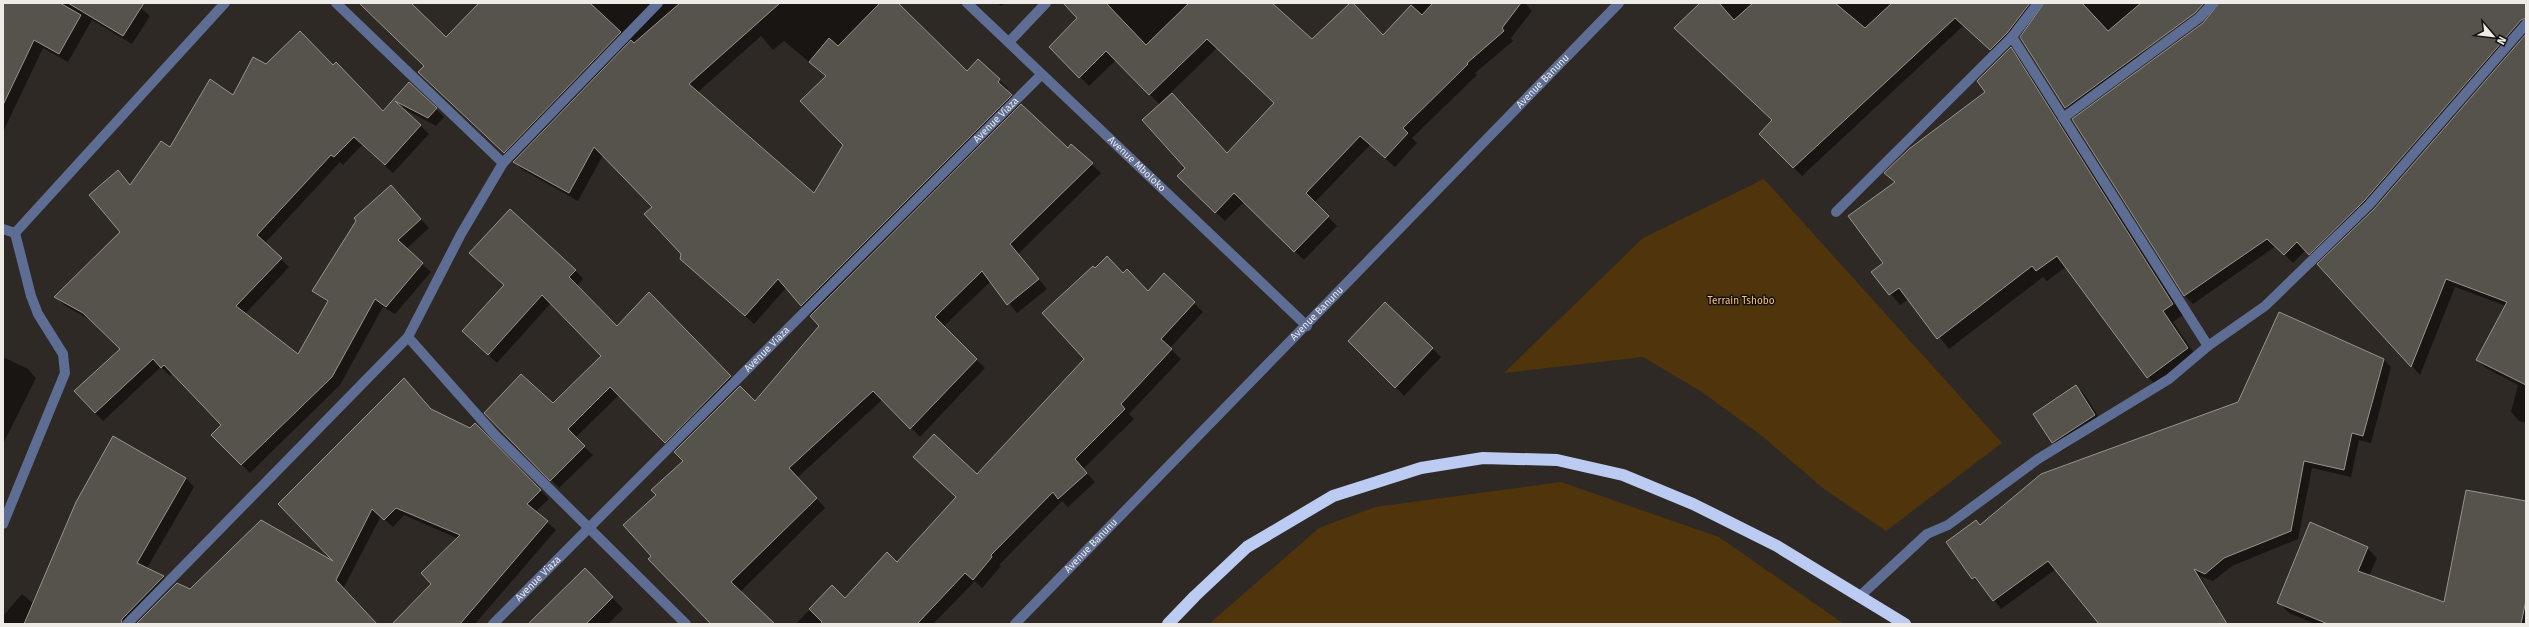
<svg xmlns="http://www.w3.org/2000/svg" width="2529" height="627" viewBox="0 0 2529 627" font-family="'Fira Sans',sans-serif">
	<style>
		.green { fill: #50340b }
		.shadow { fill: #0007; fill-rule: evenodd }
		.building { fill: #56524c; stroke: #98938d }
		.lines { fill: none; stroke-linecap: round; stroke-linejoin: round }
		.minor { stroke: #5d6d94; stroke-width: 10 }
		.highway { stroke: #bbcbf2; stroke-width: 12 }
		.labels { text-anchor: middle; dominant-baseline: central; stroke-width: 3; stroke-linejoin: round; paint-order: stroke }
		.street-label { font-size: 10px; fill: #eeebe7; stroke: #141210 }
		.park-label { font-size: 10px; fill: #fdc278; stroke: #141210 }
	</style>
	<rect width="100%" height="100%" fill="#2e2924"/>
	<!-- green -->
	<path class="green" d="M1764,179L2002,443L1886,531L1824,489L1762,436L1702,392L1643,357L1504,373L1643,238Z
		M1561,482L1719,537L1844,624H1209L1319,528L1375,507Z"/>
	<!-- shadow -->
	<path class="shadow" d="M3,3H135L150,16L132,44L92,20L68,62L43,48L3,132Z
		M361,3H409L446,39L479,3H896L967,73L999,80L1008,88L1006,91L1068,149L1071,145L1101,173L1018,254L1047,289L1017,313L991,281L943,327L985,368L920,437L883,399L798,477L825,508L740,592L774,624H713L755,402L820,326L786,288L754,324L690,267L653,207L603,155L578,201L523,170L428,81L425,66ZM761,36L773,50L784,41L827,77L844,144L815,194L697,93Z
		M997,3H1004L1001,6Z
		M1090,3H1270L1312,41L1383,36L1414,3H1525L1532,11L1511,38L1513,41L1475,73L1477,75L1412,138L1417,143L1395,167L1370,145L1314,203L1337,226L1304,260L1244,202L1225,221L1179,176L1186,168L1160,105L1116,60L1089,86L1050,47ZM1218,47L1276,103L1228,154L1172,94L1162,101Z
		M1702,3H2186L2118,80L2120,82L2074,116L2066,108L2021,37L2041,7L2015,41L1999,57L1964,25L1802,176L1760,134L1773,120Z
		M2234,3H2526V32L2373,209L2318,262L2306,250L2293,263L2276,246L2193,304L2185,296L2073,120Z
		M2526,35V423L2519,421L2511,412L2518,385L2486,368L2477,360L2506,306L2455,287L2420,375L2319,264L2375,210Z
		M2011,49L2021,59L2183,315L2173,322L2198,359L2158,388L2148,377L2066,267L2047,281L2043,277L1949,349L1909,299L1900,305L1873,272L1884,263L1895,183L1886,173L1986,92Z
		M333,66L383,112L409,83L444,117L436,126L401,107L429,134L393,173L362,145L343,165L340,162L265,243L289,267L245,314L299,356L328,303L313,291L399,195L429,228L406,249L431,272L395,314L383,307L340,385L250,473L212,435L223,425L173,373L170,376L161,367L103,421L95,413L121,349L92,321L64,305L56,297L122,232L118,172L131,186L170,148L233,97Z
		M1095,269L1123,274L1148,292L1164,274L1203,312L1170,348L1181,359L1129,414L1134,419L1083,469L1095,482L1068,507L1062,501L999,565L1001,566L982,588L975,581L933,624H796L832,586L845,599L897,563L1085,359Z
		M575,270L583,279L577,286L617,328L649,294L739,385L674,450L619,395L575,438L593,455L559,488L486,413L553,405L603,356L551,303L497,363L472,340Z
		M1350,341L1432,348L1441,357L1404,396Z
		M3,357L28,369L36,378L3,444Z
		M2383,359L2391,367L2371,443L2359,440L2351,477L2312,468L2298,539L2232,566L2213,581L2200,576L2217,605L2185,624H2100L2056,569L2001,609L1983,585L1973,578L1947,542L1976,521L1981,525Z
		M404,379L432,411L471,429L475,424L549,499L535,512L556,530L475,624H394L432,584L459,539L404,515L393,527L381,516L343,589L376,624H137L190,591L337,565Z
		M2076,386L2085,395L2103,424L2062,451L2053,442Z
		M186,478L194,487L147,568L164,577L172,585L134,624H3V616L22,594L34,604Z
		M2526,502V624H2315L2289,613L2279,603L2367,548L2377,558L2369,576L2445,604Z
		M585,569L623,609L608,624H530Z"/>
	<!-- building -->
	<path class="building" d="M3,3H60L81,15L59,54L34,40L3,105Z
		M68,3H144L123,36Z
		M359,3H411L446,37L479,3H590L621,32L504,153L418,72L424,66Z
		M680,3H780L689,84L814,193L843,145L800,101L826,76L809,62L829,38L838,46L880,3H898L967,71L978,59L1000,79L998,82L1012,95L801,306L778,279L745,316L680,259L681,254L644,214L652,207L594,147L569,193L513,162L631,40L634,43Z
		M1063,3H1106L1146,45L1189,3H1272L1312,39L1350,3H1353L1383,35L1411,5L1422,15L1433,3H1521L1502,28L1504,31L1467,63L1468,64L1403,128L1408,133L1385,158L1360,136L1306,193L1329,216L1294,252L1234,193L1215,213L1177,176L1185,168L1142,120L1172,93L1227,153L1274,103L1207,39L1149,95L1106,51L1079,78L1049,47L1077,18Z
		M1700,3H1719L1734,20L1753,3H1835L1865,28L1892,3H2030L2007,33L1990,50L1955,18L1793,168L1759,134L1772,120L1674,28Z
		M2044,3H2082L2108,31L2141,3H2204L2195,13L2065,108L2020,37Z
		M2219,3H2526V18L2521,20L2364,201L2309,255L2297,242L2284,255L2267,239L2184,296L2072,119L2203,23Z
		M300,31L333,65L336,62L383,111L409,82L437,108L428,118L395,101L421,125L385,165L354,137L334,157L331,155L257,235L282,258L236,306L298,354L328,301L312,291L356,221L354,218L391,185L421,219L398,240L423,263L386,307L375,299L332,377L241,465L211,435L221,425L164,365L161,368L153,359L95,413L74,391L120,349L83,313L54,297L120,232L89,195L118,170L130,185L161,141L170,147L210,79L233,95L253,57L266,64Z
		M2526,34V385L2476,360L2507,302L2446,279L2411,367L2317,264L2374,209Z
		M2011,47L2173,304L2163,311L2188,348L2147,378L2057,256L2036,271L2032,266L1937,339L1899,288L1889,295L1871,272L1883,263L1848,216L1895,182L1884,173L1909,149L1985,92L1977,81Z
		M1021,104L1068,148L1071,144L1093,163L1010,244L1039,279L1007,305L982,271L935,317L977,359L910,429L873,391L789,468L817,498L731,582L775,624H711L648,559L651,556L623,525L656,495L651,490L683,461L674,452L740,386L755,401L819,326L810,316Z
		M510,209L576,270L569,277L617,326L649,292L731,376L665,443L610,387L568,429L585,446L550,481L484,413L521,374L553,403L601,356L542,295L488,355L462,331L504,285L469,253Z
		M1107,256L1123,273L1127,269L1148,291L1164,273L1195,302L1161,339L1172,349L1121,404L1125,409L1075,459L1087,473L1058,499L1053,492L991,555L992,557L973,580L965,573L917,624H821L822,622L809,609L832,585L845,598L887,552L897,562L956,497L913,457L934,434L977,474L1084,359L1042,313L1093,266L1095,268Z
		M1385,302L1433,348L1395,388L1348,341Z
		M2279,312L2384,359L2363,436L2352,433L2344,470L2304,461L2291,531L2224,558L2205,574L2194,569L2227,624H2099L2048,561L1993,601L1975,577L1972,579L1946,542L1976,520L1980,525L2041,474L2238,402Z
		M404,378L431,409L470,428L475,423L541,490L527,504L548,521L460,624H392L431,584L421,573L460,535L396,508L384,520L372,509L336,580L377,624H136L177,583L190,589L261,520L333,561L278,504Z
		M2076,385L2095,415L2052,443L2033,414Z
		M113,436L186,478L137,563L164,576L122,619L121,624H24L76,502Z
		M2466,490L2526,501V600L2521,624H2328L2277,603L2310,522L2368,547L2358,571L2444,602Z
		M585,568L613,597L586,624H528Z"/>
	<g class="lines">
		<!-- minor -->
		<g class="minor">
			<path d="M336,3L503,163"/>
			<path id="s1" d="M967,3L1307,326"/>
			<path d="M2012,37L2208,346"/>
			<path d="M1009,42L1046,3"/>
			<path d="M2063,118L2199,18L2213,3"/>
			<path d="M1836,212L2012,37L2038,3"/>
			<path d="M3,229L15,233"/>
			<path d="M15,233L225,3"/>
			<path d="M408,337L495,435L686,624"/>
			<path d="M3,524L65,373L63,354L38,314L31,296L15,233"/>
			<path d="M1859,597L1927,534L1948,525L2038,459L2169,379L2208,346L2265,306L2369,205L2526,24"/>
			<path d="M127,624L408,337L461,234L503,163L658,3"/>
			<path id="s2" d="M493,624L1041,75"/>
			<path id="s3" d="M1015,624L1619,3"/>
		</g>
		<!-- highway -->
		<path class="highway" d="M1168,624L1195,596L1247,547L1333,496L1421,468L1483,458L1557,460L1623,475L1693,504L1777,546L1905,624"/>
	</g>
	<g class="labels">
		<!-- street labels -->
		<g class="street-label">
			<text stroke="none"><textPath href="#s3" startOffset="757">Avenue Banunu</textPath></text>
			<text stroke="none"><textPath href="#s2" startOffset="712">Avenue Viaza</textPath></text>
			<text stroke="none"><textPath href="#s1" startOffset="234">Avenue Mboloko</textPath></text>
			<text stroke="none"><textPath href="#s3" startOffset="433">Avenue Banunu</textPath></text>
			<text stroke="none"><textPath href="#s2" startOffset="388">Avenue Viaza</textPath></text>
			<text stroke="none"><textPath href="#s3" startOffset="109">Avenue Banunu</textPath></text>
			<text stroke="none"><textPath href="#s2" startOffset="64">Avenue Viaza</textPath></text>
		</g>
		<!-- park labels -->
		<g class="park-label">
			<text x="1741" y="301">Terrain Tshobo</text>
		</g>
	</g>
	<!-- border -->
	<rect width="2529" height="627" fill="none" stroke="#eeebe7" stroke-width="8"/>
	<!-- north arrow -->
	<g transform="translate(2493 36) rotate(118)" stroke="#141210" stroke-width="3" paint-order="stroke">
	<path d="M0-3L7 15L0 10L-7 15Z" fill="#eeebe7"/>
	<text y="-6" font-size="11" font-weight="bold" text-anchor="middle" fill="#eeebe7">N</text>
	</g>
</svg>
